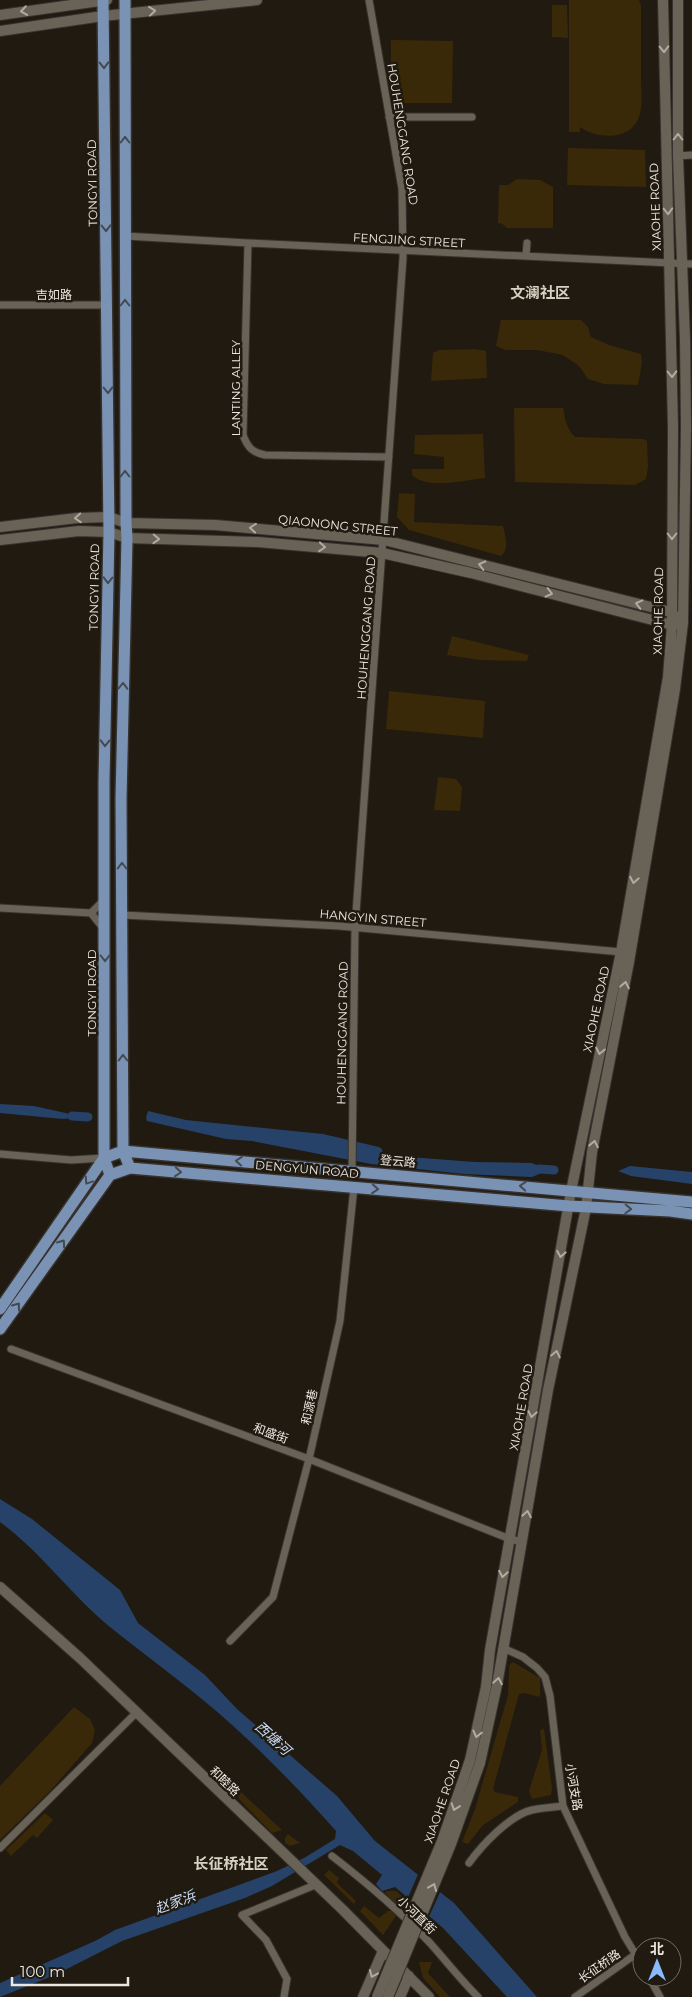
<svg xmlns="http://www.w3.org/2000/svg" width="692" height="1997" viewBox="0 0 692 1997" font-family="Montserrat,'Noto Sans SC',sans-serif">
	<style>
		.green { fill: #3a2909 }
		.water { fill: #264268 }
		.pier { fill: #201a10 }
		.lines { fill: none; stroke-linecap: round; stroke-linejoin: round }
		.canal { stroke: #264268; stroke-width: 9 }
		.street-casing { stroke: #37322e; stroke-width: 9 }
		.secondary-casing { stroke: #37322e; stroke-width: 12 }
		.primary-casing { stroke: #37322e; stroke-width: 14 }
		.street { stroke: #696256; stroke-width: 7 }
		.secondary { stroke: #696256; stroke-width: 10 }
		.primary { stroke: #7a92b3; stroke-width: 11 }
		.secondary-bridge-casing { stroke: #37322e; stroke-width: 12; stroke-linecap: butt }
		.secondary-bridge { stroke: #696256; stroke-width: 10 }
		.oneway { stroke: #b1aca2 }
		.oneway2 { stroke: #444a51 }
		.labels { text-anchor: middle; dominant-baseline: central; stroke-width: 5; stroke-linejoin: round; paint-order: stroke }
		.street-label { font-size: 12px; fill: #ece8e1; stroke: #201a10 }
		.water-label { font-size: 14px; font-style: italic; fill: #c8dbf5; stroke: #201a10 }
		.quarter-label { font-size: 15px; font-weight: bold; fill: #d8d0c2; stroke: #201a10 }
	</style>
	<rect width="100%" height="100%" fill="#201a10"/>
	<!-- green -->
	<path class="green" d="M569,0H639L641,5C641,30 641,54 641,78C641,89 643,102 640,113C634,141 599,140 580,127V132H569Z
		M552,5H567L568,38L552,37Z
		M391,40L453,41L452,103H394L395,76H391Z
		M568,148L645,150L646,187L567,185Z
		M517,179L540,180L553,187V228H507L501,223L498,224L499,185H508Z
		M501,320H581L588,327L591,337L609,345L641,354L642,363L638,385L604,384L588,379L579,366L563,355L537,350H506L496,346Z
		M476,349L486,351L487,378L431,381L433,353L439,350Z
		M514,408H563C565,419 567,429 575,437L643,439L647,441L648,467L646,479L635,485L515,482Z
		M483,434L485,478C465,480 427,490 412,475V469H444V457L414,454L415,435Z
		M399,493L415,494L414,522L503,526C505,536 510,548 501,556L409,530L397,517Z
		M452,636L529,655L527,661L480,660L447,655Z
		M389,691L485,701L483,738L386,729Z
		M438,777L456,779L462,787L460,811L434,810Z
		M513,1662L540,1678V1697L524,1693L519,1694L493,1789L495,1792L518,1797V1802L483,1825L468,1844L462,1842L475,1809L508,1695L509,1668L510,1664Z
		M74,1707L90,1719L95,1730L92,1743L51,1790L0,1840V1786Z
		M544,1729L552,1788L551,1795L532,1799L529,1791L542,1750L540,1730Z
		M241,1792L282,1830L272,1833L239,1799L238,1796Z
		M45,1813L53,1820L37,1838L33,1835L11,1856L6,1850Z
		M288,1834L300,1843L290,1846L285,1843V1838Z
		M329,1870L339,1878L337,1883L356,1901L354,1904L324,1875Z
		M386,1891H396L404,1898L400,1906L397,1905L385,1893Z
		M364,1906L379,1918L388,1911H392L396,1916L383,1935L360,1911Z
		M419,1962H432L428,1973L450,1997H440L423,1978Z"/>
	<!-- water -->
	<path class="water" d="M0,1104L34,1106L84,1117L63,1119L0,1113Z
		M148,1111L186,1120L323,1134L379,1147L382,1149L383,1155L475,1162L532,1163L549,1170L532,1177L464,1174L371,1164L252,1141L226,1139L147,1121L146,1118Z
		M630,1166L692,1172V1184L631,1176L618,1171Z
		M0,1499L32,1519L120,1590L138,1623L205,1675L237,1709L337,1796L375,1841L454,1903L537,1997H507L443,1928L395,1887L382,1891L376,1884L382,1875L353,1851L340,1845L272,1886L245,1898L122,1941L55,1975L0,1997V1983L95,1941L115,1930L277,1871L304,1858L335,1839L336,1831C298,1788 258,1747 215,1710C181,1681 145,1655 110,1627C71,1595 41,1552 0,1522Z"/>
	<!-- pier -->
	<path class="pier" d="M419,1872L441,1890L428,1919L407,1900Z"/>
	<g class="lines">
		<!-- canal -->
		<path class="canal" d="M72,1116L88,1117
			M539,1169L554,1170"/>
		<!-- street casing -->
		<g class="street-casing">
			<path id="street" d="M389,117H472
				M678,156L692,155
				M125,236L248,243L692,264
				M248,243L243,435C248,448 252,452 265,455L389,457
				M526,256L527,243
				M0,305H107
				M0,908L91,913L104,900
				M91,913L103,928
				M122,915L339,926L621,952
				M0,1154L71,1160L104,1158
				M352,1171L355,927L403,258L402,189L369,0
				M11,1349L309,1459L510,1539L522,1542
				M230,1641L273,1597L309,1459L340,1321L354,1187
				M503,1648L523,1657L537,1668L545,1677L550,1696L563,1806L625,1937L642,1965
				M0,1848L136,1713
				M332,1856C367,1883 400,1911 430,1943C446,1961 461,1980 478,1997
				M469,1863C482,1845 510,1815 532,1810C542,1808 553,1807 563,1806
				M649,1977L660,1997
				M284,1997L287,1979L266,1940L242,1915L315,1885
				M575,1997L636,1954"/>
		</g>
		<!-- secondary casing -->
		<g class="secondary-casing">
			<path id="secondary" d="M0,15L107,0
				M0,31L103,16L257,0
				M0,527L77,518L109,517L126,523L215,525L384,540L671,612L675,616
				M0,540L79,531L109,532L127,538L258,542L382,553L471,573L672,625L677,624
				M0,1587L80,1658L342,1909L429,1997
				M470,1760L486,1687L490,1650L571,1191L621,952L668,677L672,625L673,427L663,0
				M480,1763L497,1685L548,1390L586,1208L592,1152L629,962L675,689L683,623L686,426L685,339L678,156V0
				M363,1997L383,1951
				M400,1997L409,1976"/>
		</g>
		<!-- primary casing -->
		<g class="primary-casing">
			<path id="primary" d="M103,0L109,532L104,781V1158L110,1175
				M125,0L126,523L127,538L121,799L123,1151L130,1168
				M0,1309L104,1158L123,1151L692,1202
				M0,1329L110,1175L130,1168L569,1206L670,1211L692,1214"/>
		</g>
		<!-- street -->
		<use href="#street" class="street"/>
		<!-- secondary -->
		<use href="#secondary" class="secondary"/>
		<!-- primary -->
		<use href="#primary" class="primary"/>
		<!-- secondary-bridge casing -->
		<g class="secondary-bridge-casing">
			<path id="secondary-bridge" d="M377,1997L442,1841L470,1760
				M388,1997L451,1844L480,1763"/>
		</g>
		<!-- secondary-bridge -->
		<use href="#secondary-bridge" class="secondary-bridge"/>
	</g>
	<!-- one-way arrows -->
	<defs><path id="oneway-chevron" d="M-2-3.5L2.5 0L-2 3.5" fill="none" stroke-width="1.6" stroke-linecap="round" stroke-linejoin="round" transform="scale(1.25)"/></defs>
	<g class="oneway">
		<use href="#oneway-chevron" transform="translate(24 11) rotate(172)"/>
		<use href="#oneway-chevron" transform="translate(152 11) rotate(-6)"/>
		<use href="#oneway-chevron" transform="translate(664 49) rotate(89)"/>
		<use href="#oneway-chevron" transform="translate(678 137) rotate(-90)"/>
		<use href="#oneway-chevron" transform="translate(668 211) rotate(88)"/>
		<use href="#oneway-chevron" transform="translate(672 374) rotate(89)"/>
		<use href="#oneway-chevron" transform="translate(78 518) rotate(176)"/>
		<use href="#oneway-chevron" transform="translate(253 528) rotate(-175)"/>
		<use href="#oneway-chevron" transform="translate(672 536) rotate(90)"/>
		<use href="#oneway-chevron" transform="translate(156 539) rotate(2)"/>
		<use href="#oneway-chevron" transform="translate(322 547) rotate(5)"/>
		<use href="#oneway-chevron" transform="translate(482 565) rotate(-166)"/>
		<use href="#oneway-chevron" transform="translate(549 593) rotate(14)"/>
		<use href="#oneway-chevron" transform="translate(639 604) rotate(-166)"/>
		<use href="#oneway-chevron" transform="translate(634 880) rotate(100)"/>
		<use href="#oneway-chevron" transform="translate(625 985) rotate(-79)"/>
		<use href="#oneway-chevron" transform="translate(600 1051) rotate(102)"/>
		<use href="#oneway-chevron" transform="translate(594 1144) rotate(-79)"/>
		<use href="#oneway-chevron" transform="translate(561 1254) rotate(100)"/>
		<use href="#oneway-chevron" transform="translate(556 1354) rotate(-78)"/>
		<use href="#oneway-chevron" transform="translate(532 1414) rotate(100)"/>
		<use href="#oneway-chevron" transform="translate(527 1514) rotate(-80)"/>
		<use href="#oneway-chevron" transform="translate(503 1574) rotate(100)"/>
		<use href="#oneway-chevron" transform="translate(498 1681) rotate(-80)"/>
		<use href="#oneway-chevron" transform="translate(477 1734) rotate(104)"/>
		<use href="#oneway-chevron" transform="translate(455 1807) rotate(109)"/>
		<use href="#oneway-chevron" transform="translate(433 1887) rotate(-68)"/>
		<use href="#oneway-chevron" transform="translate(373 1974) rotate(113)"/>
	</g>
	<g class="oneway2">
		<use href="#oneway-chevron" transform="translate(104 65) rotate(89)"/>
		<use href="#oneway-chevron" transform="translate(125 140) rotate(-90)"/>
		<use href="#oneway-chevron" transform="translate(106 228) rotate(89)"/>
		<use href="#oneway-chevron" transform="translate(125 303) rotate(-90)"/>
		<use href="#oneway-chevron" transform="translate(108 390) rotate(89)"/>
		<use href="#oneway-chevron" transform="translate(125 474) rotate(-90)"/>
		<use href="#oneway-chevron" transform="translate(108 580) rotate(91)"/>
		<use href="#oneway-chevron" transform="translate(123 686) rotate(-89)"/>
		<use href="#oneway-chevron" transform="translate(105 743) rotate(91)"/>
		<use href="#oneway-chevron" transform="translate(122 866) rotate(-90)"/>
		<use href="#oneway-chevron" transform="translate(105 958) rotate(90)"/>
		<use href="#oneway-chevron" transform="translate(123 1058) rotate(-90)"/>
		<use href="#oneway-chevron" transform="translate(239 1161) rotate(-175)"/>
		<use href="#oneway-chevron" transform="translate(178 1172) rotate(5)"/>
		<use href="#oneway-chevron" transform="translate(88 1181) rotate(124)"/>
		<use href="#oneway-chevron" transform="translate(523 1186) rotate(-175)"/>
		<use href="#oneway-chevron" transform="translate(375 1189) rotate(5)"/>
		<use href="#oneway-chevron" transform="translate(628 1209) rotate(2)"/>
		<use href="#oneway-chevron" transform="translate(62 1243) rotate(-55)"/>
		<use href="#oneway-chevron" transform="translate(17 1306) rotate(-54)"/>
	</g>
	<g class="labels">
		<!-- street labels -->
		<g class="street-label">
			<text transform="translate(403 134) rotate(81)">HOUHENGGANG ROAD</text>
			<text transform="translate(92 183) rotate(-91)">TONGYI ROAD</text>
			<text transform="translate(655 207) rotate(-92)">XIAOHE ROAD</text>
			<text transform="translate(409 240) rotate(3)">FENGJING STREET</text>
			<text x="54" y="294">吉如路</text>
			<text transform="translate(235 388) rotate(-90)">LANTING ALLEY</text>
			<text transform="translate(338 525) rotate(6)">QIAONONG STREET</text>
			<text transform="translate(94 587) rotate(-89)">TONGYI ROAD</text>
			<text transform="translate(658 611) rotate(-89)">XIAOHE ROAD</text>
			<text transform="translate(366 628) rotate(-86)">HOUHENGGANG ROAD</text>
			<text transform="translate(373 918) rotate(5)">HANGYIN STREET</text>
			<text transform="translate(91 993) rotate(-90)">TONGYI ROAD</text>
			<text transform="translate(596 1009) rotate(-78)">XIAOHE ROAD</text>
			<text transform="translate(342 1033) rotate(-89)">HOUHENGGANG ROAD</text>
			<text transform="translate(398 1161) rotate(5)">登云路</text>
			<text transform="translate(307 1169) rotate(5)">DENGYUN ROAD</text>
			<text transform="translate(309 1407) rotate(-78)">和源巷</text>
			<text transform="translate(521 1407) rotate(-80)">XIAOHE ROAD</text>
			<text transform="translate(271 1433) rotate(20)">和盛街</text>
			<text transform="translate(225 1781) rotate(44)">和睦路</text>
			<text transform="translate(574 1787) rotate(80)">小河支路</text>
			<text transform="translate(442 1801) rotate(-71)">XIAOHE ROAD</text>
			<text transform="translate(417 1915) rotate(44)">小河直街</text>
			<text transform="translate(599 1966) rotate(-35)">长征桥路</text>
		</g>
		<!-- water labels -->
		<g class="water-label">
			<text transform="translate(273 1738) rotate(42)">西塘河</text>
			<text transform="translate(175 1902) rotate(-20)">赵家浜</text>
		</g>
		<!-- quarter labels -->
		<g class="quarter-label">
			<text x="540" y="292">文澜社区</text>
			<text x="231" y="1863">长征桥社区</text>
		</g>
	</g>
	<!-- north arrow -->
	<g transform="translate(657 1962)"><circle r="24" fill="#201a10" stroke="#726c64"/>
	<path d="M0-4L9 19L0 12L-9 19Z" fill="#8abafc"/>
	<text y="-8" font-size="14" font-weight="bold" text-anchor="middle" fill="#ece8e1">北</text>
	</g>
	<!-- scale -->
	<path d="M12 1977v8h116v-8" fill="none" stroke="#ece8e1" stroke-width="2.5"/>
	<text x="20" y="1977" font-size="15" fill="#ece8e1" stroke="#201a10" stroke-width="4" paint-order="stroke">100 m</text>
</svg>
